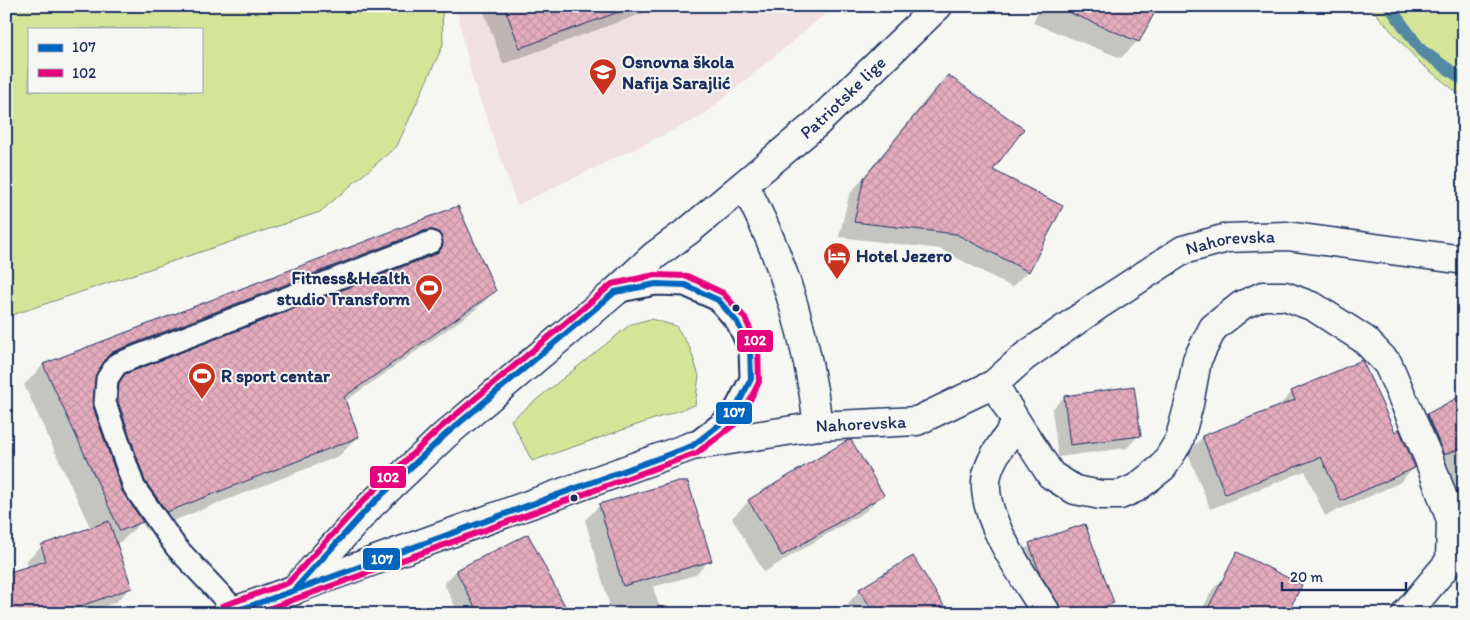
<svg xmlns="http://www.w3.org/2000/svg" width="1470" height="620" viewBox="0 0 1470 620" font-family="Itim,sans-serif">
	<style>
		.built { fill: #f1e0e2 }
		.green { fill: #d5e598; stroke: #788a7b; fill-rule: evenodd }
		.shadow { fill: #0003; fill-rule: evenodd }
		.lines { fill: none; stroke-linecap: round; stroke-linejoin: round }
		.stream { stroke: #528aa3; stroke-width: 12 }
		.building { fill: url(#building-cross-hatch); stroke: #1b2f5e }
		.service-casing { stroke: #1b2f5e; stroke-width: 25 }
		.minor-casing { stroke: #1b2f5e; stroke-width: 31 }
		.tertiary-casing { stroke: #1b2f5e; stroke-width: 31 }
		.service { stroke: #f6f6f2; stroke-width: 21 }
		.minor { stroke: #f6f6f2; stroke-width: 28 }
		.tertiary { stroke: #f6f6f2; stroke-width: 28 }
		.bus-1-casing { stroke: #f6f6f2; stroke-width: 10 }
		.bus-2-casing { stroke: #f6f6f2; stroke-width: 10 }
		.bus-1 { stroke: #0065bd; stroke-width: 6 }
		.bus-2 { stroke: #e5007d; stroke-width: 6 }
		.bus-dot { fill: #1b2f5e; stroke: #f6f6f2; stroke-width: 2 }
		.labels { text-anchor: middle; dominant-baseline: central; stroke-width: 4; stroke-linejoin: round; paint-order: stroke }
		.poi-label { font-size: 18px; font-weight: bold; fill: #1b2f5e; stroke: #f6f6f2; text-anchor: start }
		.street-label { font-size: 18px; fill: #1b2f5e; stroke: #f6f6f2 }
		.line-badge { stroke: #f6f6f2; stroke-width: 2 }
		.badge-label { font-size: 14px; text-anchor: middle; font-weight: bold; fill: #fff }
	</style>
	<defs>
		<pattern id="building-cross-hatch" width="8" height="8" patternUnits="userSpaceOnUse" patternTransform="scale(1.25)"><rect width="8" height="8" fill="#e4acbd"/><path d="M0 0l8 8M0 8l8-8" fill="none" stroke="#c394a5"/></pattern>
	</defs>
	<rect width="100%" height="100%" fill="#f6f6f2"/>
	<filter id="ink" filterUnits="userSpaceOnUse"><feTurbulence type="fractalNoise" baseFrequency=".02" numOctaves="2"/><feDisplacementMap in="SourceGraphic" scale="10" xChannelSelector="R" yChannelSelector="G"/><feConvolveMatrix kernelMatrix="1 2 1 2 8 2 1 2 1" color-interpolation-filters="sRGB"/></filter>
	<g filter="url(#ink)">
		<!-- built -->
		<path class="built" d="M456,6H835L701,117L517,205L471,74Z"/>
		<!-- green -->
		<path class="green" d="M6,6H442L443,45L397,146L320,212L6,317ZM29,29H201V91H29Z
			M1369,6H1464V98L1420,63Z
			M651,319L676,326L690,348L699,376L695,405L532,461L511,420L631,324Z"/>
		<!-- shadow -->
		<path class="shadow" d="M482,6H663L503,64Z
			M1040,6H1157L1138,41L1121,58L1033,23Z
			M948,76L991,171L1028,271L1012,287L940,249L839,237L849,195L932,92Z
			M457,208L495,291L475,310L344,402L358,437L339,456L147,531L141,522L122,541L115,544L131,587L116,602L84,614H6L28,567L26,561L42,546L91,529L24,385L43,365ZM406,249L419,251L424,260L126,375L100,404L98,426L92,407L97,369Z
			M1292,392L1394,433L1414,468L1399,483L1325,516L1305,471L1210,509L1188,453L1203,437L1277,408Z
			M1464,395V530L1411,432L1427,415Z
			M1064,397L1139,435L1127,448L1058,457L1052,409Z
			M851,442L882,495L866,511L764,572L732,518L749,501Z
			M600,505L710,560L695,575L653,587L662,614H612L585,520Z
			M527,535L532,614H459L444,584L456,571Z
			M1030,545L1112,603L1101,614H1045L1017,557Z
			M1225,577L1285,614H1200L1212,590Z
			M860,590L943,614H854L848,603Z"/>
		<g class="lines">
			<!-- stream -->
			<path class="stream" d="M1389,6L1421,50L1464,80"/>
		</g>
		<!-- building -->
		<path class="building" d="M504,6H623L624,10L520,48Z
			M1054,6H1158L1139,42Z
			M948,75L1024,129L993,170L1063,206L1029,272L956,234L854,222L864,178Z
			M458,206L496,291L344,397L359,437L167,512L145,481L118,401L119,383L125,374L436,254L441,249L443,243L439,233L433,230H426L112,352L107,357L95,378L93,407L122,491L143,522L120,531L43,364Z
			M1362,360L1395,432L1399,429L1415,468L1341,501L1321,457L1225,494L1202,436L1295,400L1291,391Z
			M1134,386L1141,436L1070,445L1064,396Z
			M1464,394V447L1444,455L1427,414Z
			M848,440H851L884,495L782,556L748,500Z
			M675,482H688L712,561L623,586L599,504Z
			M109,521L132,588L58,614H6V573L46,561L41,545Z
			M1085,524L1114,603L1085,614H1063L1060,606L1040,574L1029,543Z
			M528,534L569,614H478L456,570Z
			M1237,552L1302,585L1287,614H1205Z
			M913,556L949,614H875L859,589Z"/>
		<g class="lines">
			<!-- service casing -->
			<g class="service-casing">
				<path id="service" d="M615,292L656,284L685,285L718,300L737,322L750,349L751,379L733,414L692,446
					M235,610L176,547L134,487L105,403L107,379L117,364L431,242"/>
			</g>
			<!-- minor casing -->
			<g class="minor-casing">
				<g id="minor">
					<path d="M744,185C784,258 809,344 818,426"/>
					<path d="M994,384L1017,423L1051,475L1075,490L1101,495H1120L1136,488L1163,467L1179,441L1189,404L1197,360L1213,328L1242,305L1263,296H1285L1314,307L1365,340L1388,364L1428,457L1451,520L1450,561L1406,614"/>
					<path d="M1017,423C1005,440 988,460 986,481C983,522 1026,579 1047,614"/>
					<path id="s1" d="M293,591L370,506L445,435L615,292L654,256L692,228L816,124L938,6"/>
				</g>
			</g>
			<!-- tertiary casing -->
			<g class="tertiary-casing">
				<g id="tertiary">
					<path id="s2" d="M226,614L692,446L818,426L917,421L994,384L1024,357L1097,306L1183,250L1227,238L1287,236L1464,260"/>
				</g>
			</g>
			<!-- service -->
			<use href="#service" class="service"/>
			<!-- minor -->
			<use href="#minor" class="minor"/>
			<!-- tertiary -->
			<use href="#tertiary" class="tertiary"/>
			<!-- bus-1 casing -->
			<g class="bus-1-casing">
				<path id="bus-1" d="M656,284L685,285L718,300L737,322L750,349L751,379L733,414L692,446L293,591L370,506L445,435L615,292Z
					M227,614L293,591
					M227,614L293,591"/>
			</g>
			<!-- bus-2 casing -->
			<g class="bus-2-casing">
				<path id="bus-2" d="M222,606L288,583L364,500L439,429L612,284L655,275L687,276L723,293L745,318L758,347L759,382L740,420L697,453L254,614"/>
			</g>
			<!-- bus-1 -->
			<use href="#bus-1" class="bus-1"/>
			<!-- bus-2 -->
			<use href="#bus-2" class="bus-2"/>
		</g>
	</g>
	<!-- icons -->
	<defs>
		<g id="school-pin" transform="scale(1.4375)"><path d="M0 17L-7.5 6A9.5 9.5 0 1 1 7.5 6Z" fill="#c8321e" stroke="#f6f6f2"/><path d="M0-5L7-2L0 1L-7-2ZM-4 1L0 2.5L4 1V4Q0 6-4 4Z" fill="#fff"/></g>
		<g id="hotel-pin" transform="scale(1.4375)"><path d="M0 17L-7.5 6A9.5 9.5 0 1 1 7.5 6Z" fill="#c8321e" stroke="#f6f6f2"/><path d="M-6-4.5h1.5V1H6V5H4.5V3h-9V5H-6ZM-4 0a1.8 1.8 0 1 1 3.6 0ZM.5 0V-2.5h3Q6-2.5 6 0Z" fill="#fff"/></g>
		<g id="stadium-pin" transform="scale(1.4375)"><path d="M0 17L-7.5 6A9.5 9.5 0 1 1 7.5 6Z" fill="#c8321e" stroke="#f6f6f2"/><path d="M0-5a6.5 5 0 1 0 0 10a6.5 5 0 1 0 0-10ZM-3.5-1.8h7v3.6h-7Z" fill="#fff"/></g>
	</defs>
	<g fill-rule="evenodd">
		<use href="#school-pin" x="603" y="72"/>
		<use href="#hotel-pin" x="837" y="256"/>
		<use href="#stadium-pin" x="429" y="288"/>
		<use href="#stadium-pin" x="202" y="376"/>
	</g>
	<!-- markers -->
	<g class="bus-dot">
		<circle cx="736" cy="308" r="4.5"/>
		<circle cx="574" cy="498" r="4.5"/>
	</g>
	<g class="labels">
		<!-- poi labels -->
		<g class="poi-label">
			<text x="622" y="62">Osnovna škola<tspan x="622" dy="21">Nafija Sarajlić</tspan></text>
			<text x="856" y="256">Hotel Jezero</text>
			<text x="410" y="278" text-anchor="end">Fitness&amp;Health<tspan x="410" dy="21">studio Transform</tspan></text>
			<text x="221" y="376">R sport centar</text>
		</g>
		<!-- street labels -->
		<g class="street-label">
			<text stroke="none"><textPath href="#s1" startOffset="740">Patriotske lige</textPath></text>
			<text stroke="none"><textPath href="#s2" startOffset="1088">Nahorevska</textPath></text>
			<text stroke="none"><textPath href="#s2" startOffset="666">Nahorevska</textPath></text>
		</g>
	</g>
	<g class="line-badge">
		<rect x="736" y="329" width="38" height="24" rx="5" fill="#e5007d"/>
		<rect x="715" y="401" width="38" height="24" rx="5" fill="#0065bd"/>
		<rect x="369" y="465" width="38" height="24" rx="5" fill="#e5007d"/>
		<rect x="362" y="547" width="39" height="24" rx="5" fill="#0065bd"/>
	</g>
	<g class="badge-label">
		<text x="755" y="345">102</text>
		<text x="734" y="417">107</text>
		<text x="388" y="482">102</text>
		<text x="382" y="564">107</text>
	</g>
	<!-- margin -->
	<rect width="1470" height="620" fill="none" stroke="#f6f6f2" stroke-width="25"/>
	<rect x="12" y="12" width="1445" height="595" fill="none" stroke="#1b2f5e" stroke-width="2" filter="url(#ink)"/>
	<!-- legend -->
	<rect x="28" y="28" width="175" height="65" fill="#f6f6f2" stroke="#9ea6b7"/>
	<rect x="38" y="44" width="25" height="8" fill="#0065bd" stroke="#9ea6b7"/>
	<text x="72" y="52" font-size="15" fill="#1b2f5e">107</text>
	<rect x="38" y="69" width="25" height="8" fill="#e5007d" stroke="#9ea6b7"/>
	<text x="72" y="78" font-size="15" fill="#1b2f5e">102</text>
	<!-- scale -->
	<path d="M1282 582v8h124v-8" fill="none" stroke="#1b2f5e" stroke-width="2.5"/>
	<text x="1290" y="582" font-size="15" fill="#1b2f5e" stroke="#f6f6f2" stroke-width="4" paint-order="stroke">20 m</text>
</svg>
